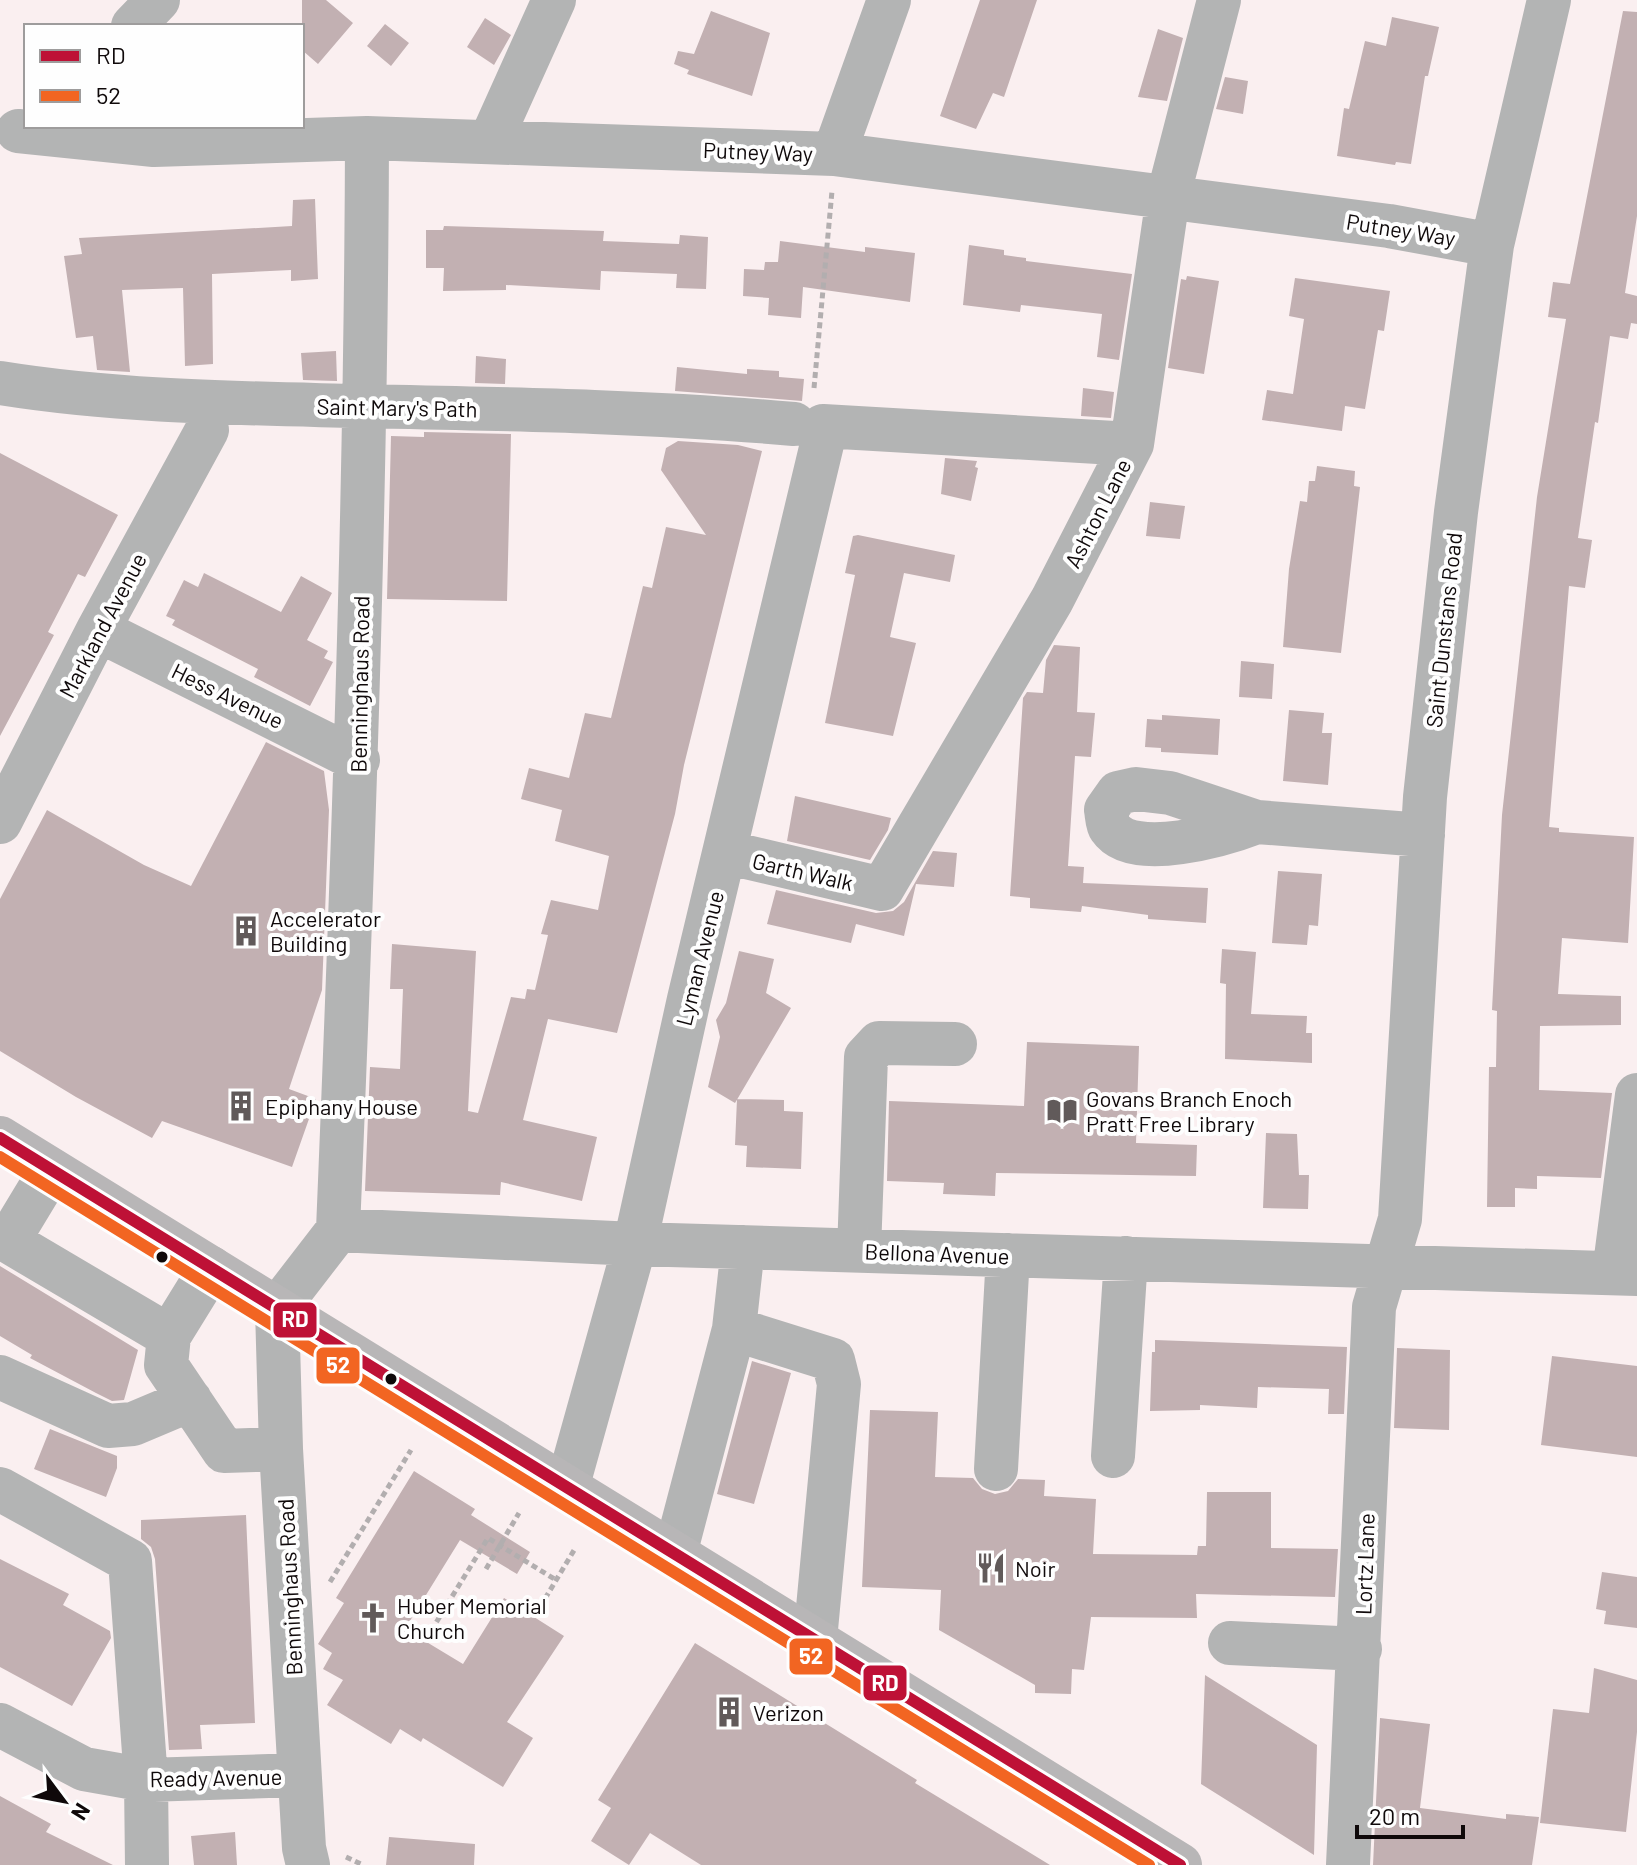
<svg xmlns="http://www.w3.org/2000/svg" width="1637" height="1865" viewBox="0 0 1637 1865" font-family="Barlow,sans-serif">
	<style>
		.building { fill: #c2b0b2 }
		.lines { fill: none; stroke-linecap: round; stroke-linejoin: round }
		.path { stroke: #b2aeaf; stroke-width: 5; stroke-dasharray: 6 4; stroke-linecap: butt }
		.minor { stroke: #b3b4b4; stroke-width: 44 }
		.major { stroke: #b8b6b7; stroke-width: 44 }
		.bus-1-casing { stroke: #fefefe; stroke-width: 18 }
		.bus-2-casing { stroke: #fefefe; stroke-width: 18 }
		.bus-1 { stroke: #be1136; stroke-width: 12 }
		.bus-2 { stroke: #f26522; stroke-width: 12 }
		.bus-dot { fill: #0f090a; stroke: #fefefe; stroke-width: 3 }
		.labels { text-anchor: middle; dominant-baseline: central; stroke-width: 8; stroke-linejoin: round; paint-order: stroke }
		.street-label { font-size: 22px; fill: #0f090a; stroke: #fefefe }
		.poi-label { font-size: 22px; fill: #0f090a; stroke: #fefefe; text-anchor: start }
		.line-badge { stroke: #fefefe; stroke-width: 3 }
		.badge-label { font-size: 22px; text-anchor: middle; font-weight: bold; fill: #fff }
	</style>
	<rect width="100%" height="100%" fill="#faeff0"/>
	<!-- building -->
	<path class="building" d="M302,0H326L353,23L318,64L302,50Z
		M980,0H1037L1004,97L993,93L976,129L940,116Z
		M711,11L770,33L752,96L687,74L689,70L674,64L678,51L694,54Z
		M1623,11L1637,12V216L1625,293L1637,296V324L1631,323L1628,339L1610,336L1598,423L1595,422L1578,538L1592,540L1585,588L1569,586L1549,827L1559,828V832L1634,837L1628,943L1562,938L1558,994L1621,996V1025L1540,1026L1539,1090L1612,1093L1601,1178L1537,1176V1189L1515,1188V1207H1487L1489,1067H1496L1497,1011L1492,1010L1502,815L1537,497L1566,319L1548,317L1553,282L1570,284Z
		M1392,17L1439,27L1428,76H1425L1411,164L1396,162L1395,165L1337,156L1344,108L1349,109L1365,41L1386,46Z
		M485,18L511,35L494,65L467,47Z
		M385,24L409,43L391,66L367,46Z
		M1158,29L1183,38L1167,101L1138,97Z
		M1225,77L1248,81L1243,114L1216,109Z
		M315,199L318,279L291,281V270L212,274L213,364L185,366L183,288L122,290L130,372L97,370L93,336L76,338L64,256L82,254L79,238L292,226L293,200Z
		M444,226L604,231L603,241L679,244L680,235L708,237L706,289L676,288L677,274L601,271L600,290L506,285V290L443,291L444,268H426V230H443Z
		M780,241L865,252V247L915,253L910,302L803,287L801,318L768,315L769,298L743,296L744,269L764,270L765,262H778Z
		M969,245L1004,250V255L1026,258V261L1132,274L1119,360L1097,357L1102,314L1021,305L1020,312L963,305Z
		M1187,276L1219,281L1204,374L1168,368L1181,279L1186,280Z
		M1295,278L1390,291L1384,331L1378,330L1365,409L1345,406L1342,431L1262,420L1267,390L1293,394L1304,319L1289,316Z
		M336,351L337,381L303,380L301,353Z
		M476,356L506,359L505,384L475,383Z
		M677,367L747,374V369L779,371V377L804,379L802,401L675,391Z
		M1083,388L1114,392L1111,418L1081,416Z
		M424,432L511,434L507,601L387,599L391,436L424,437Z
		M678,441L738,445L762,451L684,765L675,814L617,1033L548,1019L523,1120L597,1137L582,1201L501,1182L500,1195L365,1191L370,1067L400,1069L403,989H390L392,944L476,951L468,1111L478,1113L511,997L525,999L527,989L535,990L548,935L541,934L551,900L598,910L609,856L555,841L562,810L521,799L529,768L569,778L585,713L611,718L643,586L652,588L666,527L706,535L661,470L666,448Z
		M0,453L118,515L85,577L78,574L48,632L54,635L0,736Z
		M945,458L977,461L975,467L978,468L971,501L941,494Z
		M1317,466L1355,471L1354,486L1360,487L1341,653L1283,647L1289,569L1300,501L1307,502L1309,481H1315Z
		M1150,502L1185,506L1180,539L1146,536Z
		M858,535L955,555L950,582L904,573L890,637L916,643L893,736L825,723L855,575L845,573L853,536Z
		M204,573L281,612L301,576L332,593L307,640L328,651L324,658L333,662L310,706L254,677L258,669L172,625L175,620L166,616L184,580L198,587Z
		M1054,645L1080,647L1077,712L1095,713L1091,757L1075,756L1068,866L1084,867L1083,883L1208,888L1206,923L1148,919V915L1082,906L1081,912L1030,908V898L1010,896L1023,698L1027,692L1043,693L1046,660Z
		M1241,661L1274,664L1272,699L1239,697Z
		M1289,710L1324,713L1322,733H1332L1328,785L1283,781Z
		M1162,715L1220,719L1218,755L1161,752V748L1145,747L1147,719L1162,720Z
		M266,742L324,771L329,810L322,990L289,1089L316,1099L292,1167L162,1121L152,1138L76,1097L0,1051V899L47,810L144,865L191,886Z
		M795,796L891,818L888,830L870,860L787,841Z
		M933,851L957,853L954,887L916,884L904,936L856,924L851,943L767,924L776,890L876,913L893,911L904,902Z
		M1278,871L1322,874L1318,926L1309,925L1307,945L1272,943Z
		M1222,949L1256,952L1251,1014L1307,1016L1306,1033H1312V1063L1225,1059L1226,984L1220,983Z
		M739,951L774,959L766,993L791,1008L735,1103L708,1087L720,1037L716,1020L726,1003Z
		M1027,1042L1139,1046L1136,1143L1197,1145L1196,1176L996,1173L995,1196L943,1194L944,1183L887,1181L889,1101L1024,1106Z
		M737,1099L784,1100V1111L803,1112L801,1169L746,1167L747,1146L735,1145Z
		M1266,1133L1297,1134L1299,1175H1309L1308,1209L1263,1208Z
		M0,1266L138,1350L124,1400L112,1401L96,1393L30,1358L32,1355L0,1336Z
		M1155,1340L1347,1347L1344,1414H1328L1329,1389L1258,1387L1257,1408L1200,1405V1410L1150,1411L1152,1352H1155Z
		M1397,1348L1450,1350L1449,1430L1394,1428Z
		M1552,1356L1637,1366V1457L1541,1445Z
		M752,1361L791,1373L754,1504L717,1494Z
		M870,1410L938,1412L935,1477L973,1478L982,1489L995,1494L1008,1491L1018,1479L1045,1480L1044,1496L1096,1499L1093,1554L1197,1555L1198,1546H1206L1207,1492H1271V1548L1338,1549L1335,1597L1196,1594L1197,1618L1091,1617L1084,1670L1072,1669L1071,1694L1035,1693V1685L939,1630L941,1590L862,1587Z
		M50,1429L117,1456V1468L106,1497L34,1469Z
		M414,1471L475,1509L471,1515L530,1552L517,1574L460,1540L405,1629L463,1664L504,1598L564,1636L507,1722L533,1738L503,1787L423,1738L421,1742L400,1729L391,1744L327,1705L343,1680L323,1669L332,1653L318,1644L344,1603L336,1598Z
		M246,1515L255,1723L200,1725L202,1749L169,1750L155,1559L151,1547L141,1539V1520Z
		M0,1559L69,1594L63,1605L110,1631L111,1638L72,1706L0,1667Z
		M1602,1572L1637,1577V1628L1604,1624L1606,1611L1596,1609Z
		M695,1643L917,1780L915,1783L1050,1865H701L650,1833L629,1865L591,1841L611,1808L598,1800Z
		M1594,1668L1637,1680V1732L1626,1832L1540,1823L1553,1709L1589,1713Z
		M1205,1675L1317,1745L1314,1855L1201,1784Z
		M1380,1718L1430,1724L1420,1808L1506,1819V1814L1539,1817L1532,1865H1373Z
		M0,1796L51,1824L46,1832L113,1865H0Z
		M235,1832L237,1865H194L191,1836Z
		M389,1837L475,1844L474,1865H386Z"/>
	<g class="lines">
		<!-- path -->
		<path class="path" d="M814,388L832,191
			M486,1569L519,1513
			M330,1582L411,1450
			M540,1607L576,1547
			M426,1639L488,1538L556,1580
			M346,1857L363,1865"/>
		<!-- minor -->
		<path class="minor" d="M133,26L158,0
			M18,131L154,145L367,138L834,154L1389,226L1492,245
			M490,142L554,0
			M834,154L889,0
			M0,383C118,402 238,403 357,406C503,409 649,411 794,424
			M98,630L358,760
			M0,822L98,630L207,430
			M1257,822C1226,834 1133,862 1110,828C1107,824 1107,815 1106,810L1118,793L1136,789L1170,793L1257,822L1423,835
			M725,852L882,889L1052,600L1132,444L1168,197L1219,0
			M51,1170L8,1241L169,1336
			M338,1230C353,866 366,502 367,138
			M859,1251L866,1057L879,1043L955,1044
			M211,1268L169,1336L166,1365L224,1451L281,1449
			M1614,1273L1637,1095
			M734,1329L833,1360L839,1384L815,1640
			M0,1377L108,1426L133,1424L190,1400
			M1113,1456L1126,1258
			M996,1469L1008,1255
			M567,1488L635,1244L689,999L822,444L823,426L1132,444
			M0,1489L130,1561L146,1780L147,1865
			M675,1554L734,1329L743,1247
			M1230,1643L1360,1649
			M0,1725L84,1769L146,1780L299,1775
			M308,1865L304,1848L281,1449L277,1309L338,1230L635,1244L1637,1274
			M1348,1865L1374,1307L1400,1219L1425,797L1456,512L1492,245L1549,0"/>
		<!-- major -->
		<path class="major" d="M0,1138L1180,1865"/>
		<!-- bus-1 casing -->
		<g class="bus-1-casing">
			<path id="bus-1" d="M0,1138L1180,1865"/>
		</g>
		<!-- bus-2 casing -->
		<g class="bus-2-casing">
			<path id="bus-2" d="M0,1157L1149,1865"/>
		</g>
		<!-- bus-1 -->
		<use href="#bus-1" class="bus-1"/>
		<!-- bus-2 -->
		<use href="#bus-2" class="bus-2"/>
	</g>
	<!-- icons -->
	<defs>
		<g id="building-bare" transform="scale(2.4)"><path d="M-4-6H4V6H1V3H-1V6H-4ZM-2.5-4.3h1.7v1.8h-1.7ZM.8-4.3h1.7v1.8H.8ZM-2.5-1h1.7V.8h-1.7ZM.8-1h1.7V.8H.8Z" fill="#615a5a" stroke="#fefefe" stroke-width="2.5" paint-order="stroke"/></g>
		<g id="library-bare" transform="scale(2.4)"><path d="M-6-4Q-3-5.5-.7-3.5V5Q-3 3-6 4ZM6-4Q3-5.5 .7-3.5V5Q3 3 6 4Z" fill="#615a5a" stroke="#fefefe" stroke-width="2.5" paint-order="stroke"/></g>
		<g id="restaurant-bare" transform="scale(2.4)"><path d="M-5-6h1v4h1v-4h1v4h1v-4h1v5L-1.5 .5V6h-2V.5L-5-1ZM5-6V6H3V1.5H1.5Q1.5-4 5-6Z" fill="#615a5a" stroke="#fefefe" stroke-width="2.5" paint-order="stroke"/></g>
		<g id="church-bare" transform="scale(2.4)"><path d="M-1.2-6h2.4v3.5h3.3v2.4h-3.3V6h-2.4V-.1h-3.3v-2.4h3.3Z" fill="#615a5a" stroke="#fefefe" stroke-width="2.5" paint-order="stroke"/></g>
	</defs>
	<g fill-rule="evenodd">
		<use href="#building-bare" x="246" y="931"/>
		<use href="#building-bare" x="241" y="1106"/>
		<use href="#library-bare" x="1062" y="1111"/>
		<use href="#restaurant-bare" x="991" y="1568"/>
		<use href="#church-bare" x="373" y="1618"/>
		<use href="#building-bare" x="729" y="1712"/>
	</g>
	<!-- markers -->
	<g class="bus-dot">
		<circle cx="162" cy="1257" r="7"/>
		<circle cx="391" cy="1379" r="7"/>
	</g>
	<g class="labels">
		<!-- street labels -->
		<g class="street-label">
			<text transform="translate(758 151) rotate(2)">Putney Way</text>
			<text transform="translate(1401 229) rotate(9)">Putney Way</text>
			<text transform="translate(397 407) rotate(1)">Saint Mary's Path</text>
			<text transform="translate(1097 513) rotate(-63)">Ashton Lane</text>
			<text transform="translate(102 625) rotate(-62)">Markland Avenue</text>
			<text transform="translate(1443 630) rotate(-84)">Saint Dunstans Road</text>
			<text transform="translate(359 684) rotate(-89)">Benninghaus Road</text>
			<text transform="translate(228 695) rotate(26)">Hess Avenue</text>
			<text transform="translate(803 871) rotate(13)">Garth Walk</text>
			<text transform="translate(699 958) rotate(-76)">Lyman Avenue</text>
			<text transform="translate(937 1253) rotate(2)">Bellona Avenue</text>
			<text transform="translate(1364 1564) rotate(-88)">Lortz Lane</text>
			<text transform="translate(289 1587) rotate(-93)">Benninghaus Road</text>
			<text transform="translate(216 1777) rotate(-1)">Ready Avenue</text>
		</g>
		<!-- poi labels -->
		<g class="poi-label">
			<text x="270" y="918">Accelerator<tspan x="270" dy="25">Building</tspan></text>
			<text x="1086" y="1098">Govans Branch Enoch<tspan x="1086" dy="25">Pratt Free Library</tspan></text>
			<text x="265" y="1106">Epiphany House</text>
			<text x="1015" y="1568">Noir</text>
			<text x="397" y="1605">Huber Memorial<tspan x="397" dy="25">Church</tspan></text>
			<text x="753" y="1712">Verizon</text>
		</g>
	</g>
	<g class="line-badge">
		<rect x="272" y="1301" width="46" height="38" rx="8" fill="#be1136"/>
		<rect x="315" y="1346" width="46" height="39" rx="8" fill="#f26522"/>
		<rect x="788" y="1637" width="46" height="39" rx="8" fill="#f26522"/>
		<rect x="862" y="1664" width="46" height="38" rx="8" fill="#be1136"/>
	</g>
	<g class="badge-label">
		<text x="295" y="1327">RD</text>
		<text x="338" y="1373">52</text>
		<text x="811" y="1664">52</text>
		<text x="885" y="1691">RD</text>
	</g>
	<!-- legend -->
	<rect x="24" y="24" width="280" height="104" fill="#fefefe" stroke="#9e9c9c" stroke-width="2"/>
	<rect x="40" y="50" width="40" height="12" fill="#be1136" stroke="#9e9c9c" stroke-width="2"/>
	<text x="96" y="64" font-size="24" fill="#0f090a">RD</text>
	<rect x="40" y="90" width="40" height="12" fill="#f26522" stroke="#9e9c9c" stroke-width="2"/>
	<text x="96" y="104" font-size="24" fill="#0f090a">52</text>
	<!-- north arrow -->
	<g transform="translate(64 1801) rotate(122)" stroke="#fefefe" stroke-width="6" paint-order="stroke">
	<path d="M0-6L14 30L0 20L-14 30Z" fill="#0f090a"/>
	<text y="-12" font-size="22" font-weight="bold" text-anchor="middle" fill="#0f090a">N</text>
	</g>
	<!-- scale -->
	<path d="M1357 1825v12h106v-12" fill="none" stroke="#0f090a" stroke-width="4"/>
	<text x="1369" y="1825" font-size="24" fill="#0f090a" stroke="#fefefe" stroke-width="6" paint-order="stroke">20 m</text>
</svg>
